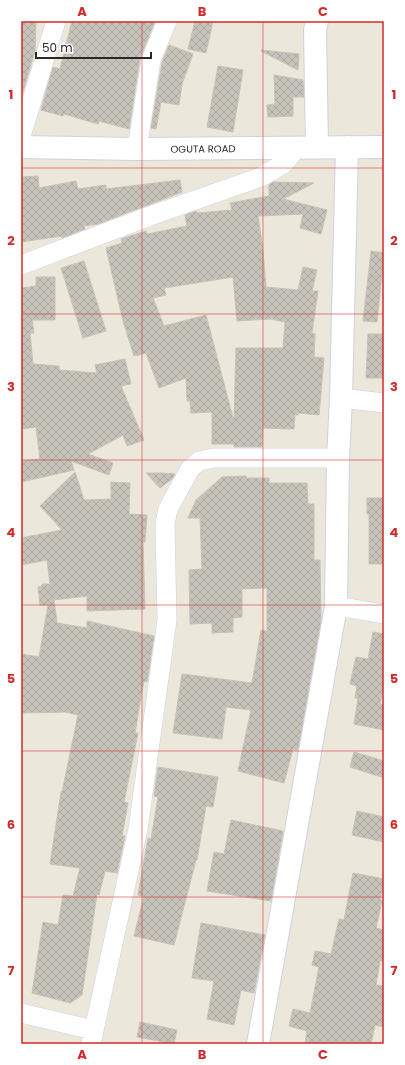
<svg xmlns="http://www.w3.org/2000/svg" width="405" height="1065" viewBox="0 0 405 1065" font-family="Poppins,sans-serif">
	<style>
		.building { fill: url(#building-cross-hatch); stroke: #c6c3b5; fill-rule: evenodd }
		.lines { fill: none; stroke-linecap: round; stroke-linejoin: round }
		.street-casing { stroke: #d0d0e2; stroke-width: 20 }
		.secondary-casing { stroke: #d0d0e2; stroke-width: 24 }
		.street { stroke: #fff; stroke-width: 19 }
		.secondary { stroke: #fff; stroke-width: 22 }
		.grid { fill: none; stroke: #d62828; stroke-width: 1; stroke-opacity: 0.55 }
		.labels { text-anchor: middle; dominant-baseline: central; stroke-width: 3; stroke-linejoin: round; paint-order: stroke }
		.street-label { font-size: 10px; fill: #292929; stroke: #fff }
		.neatline { fill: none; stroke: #d62828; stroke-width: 1.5 }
		.grid-label { font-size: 13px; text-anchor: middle; font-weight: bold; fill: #d62828 }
	</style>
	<defs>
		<pattern id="building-cross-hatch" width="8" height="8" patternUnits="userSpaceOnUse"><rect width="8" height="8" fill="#c6c3ba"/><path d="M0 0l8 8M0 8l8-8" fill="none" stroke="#aaa8a0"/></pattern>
	</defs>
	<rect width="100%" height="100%" fill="#ebe7db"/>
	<!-- building -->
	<path class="building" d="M21,21H36L35,51L21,98Z
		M72,21H155L140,58L129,129L99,121L98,124L64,114L63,116L41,110L53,67L60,69Z
		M195,21H213L206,53L188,49Z
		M169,45L193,54L182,84L179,105L161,102L156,129L151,128L162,63Z
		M261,50L299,54L298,70L261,51Z
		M218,66L243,70L233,132L207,127Z
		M274,75L303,80L304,97H293V116L268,117L267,105L275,104Z
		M38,176L39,188L76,181L78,189L106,185V189L180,180L182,192L98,224L84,226L85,229L62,238V236L21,242V177Z
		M273,182L314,183L283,199L327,210L321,234L300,228L303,214L258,216L263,250L266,287L298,290L303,267L317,270L312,291H318L312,333L315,334L314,357L324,358L319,415L298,413V415H295L294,429L263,428L262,447H234V444H212V412L191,413L190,401H187L186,378L159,388L146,353L134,356L123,321L106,248L122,243L121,239L146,231L147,234L187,226L185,215L196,211L197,213L232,210L230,203L269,196V185ZM233,277L237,321L270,319L285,322L283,348H236L234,418H233L206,315L164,326L153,298L166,295L164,288Z
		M371,251L384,253L377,322L363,321Z
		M84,261L106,331L83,338L61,268Z
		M36,277H55V320H32L34,333H30L33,364L59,366V370L97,373L95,365L125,359L131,384L121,386L144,440L127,446L123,435L88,454L113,463L109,475L71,461L74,470L21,482V461L40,459L36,427L21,429V288L36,286Z
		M368,334H384V378H366Z
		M75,472L84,500L111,499V482L130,483L129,514L147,515L145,542H143L145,609L87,611V596L54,600L57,623L87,628V621L154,636L147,682L144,681L142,691L135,733H138L124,802L128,803L122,836H125L117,873L105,871L99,895L97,894L82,995L70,1003L32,993L43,922L58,925L63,895L73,896L80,868L50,864L61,792H62L78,715L65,712L21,713V654L39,657L48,605H40L38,587L42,586V584H50L47,560L21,565V538L62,530L40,506Z
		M146,473H162L175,474L172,479L160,488Z
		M246,476V478H269V483H307L308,504H314V560H320L321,621L298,750L293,749L284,783L238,771L251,710L226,707L222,739L173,733L182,674L252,683L261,630L267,631V588L242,589V617L233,618V632L212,633V623L190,624L189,570L202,569L200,518H188L196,500L222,477Z
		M367,498H384L383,564H369V514H367Z
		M373,632L384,634V684L380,704L384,705V730L354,724L358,698H355L357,686L350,684L356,657L368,659Z
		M354,752L384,761V778L350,767Z
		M158,767L218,777L213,807L206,806L197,860H196L174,945L134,936L144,896L138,895L148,838L151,839L158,797L154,796Z
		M357,811L384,817V842L352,835Z
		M231,820L283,831L271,901L207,891L214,852L224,854Z
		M353,873L384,879L380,900L382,901L376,928L384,930V961H380L376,985L384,986V1027L375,1025L371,1044H305L307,1031L289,1026L293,1009L310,1013L319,967L312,965L315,951L331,954L339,919L344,920Z
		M201,923L265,935L254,993L241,990L234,1025L207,1019L214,981L192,978Z
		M140,1022L177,1030L174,1044L137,1037Z"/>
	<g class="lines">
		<!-- street casing -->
		<g class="street-casing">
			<path id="street" d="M21,136L56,21
				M137,149L151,60L167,21
				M21,265L147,217L261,177L283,164L297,148
				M341,398L384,403
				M336,606L384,614
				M21,1013L93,1030
				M91,1044L138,829L167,620L165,524L168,509L190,469L199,461L214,458H338"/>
		</g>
		<!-- secondary casing -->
		<g class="secondary-casing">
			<g id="secondary">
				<path d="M317,21L315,30L317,147"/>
				<path id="s1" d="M21,147L137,149L384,147"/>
				<path d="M258,1044L336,606L338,458L341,398L347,147"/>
			</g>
		</g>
		<!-- street -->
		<use href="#street" class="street"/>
		<!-- secondary -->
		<use href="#secondary" class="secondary"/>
	</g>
	<!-- grid -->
	<path class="grid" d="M142,21V1044M263,21V1044M21,168H384M21,314H384M21,460H384M21,605H384M21,751H384M21,897H384"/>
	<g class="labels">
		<!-- street labels -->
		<g class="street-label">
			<text stroke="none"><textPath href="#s1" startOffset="182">OGUTA ROAD</textPath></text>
		</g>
	</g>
	<!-- border -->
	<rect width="405" height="1065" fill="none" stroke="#ffffff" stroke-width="44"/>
	<!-- scale -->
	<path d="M36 52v6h115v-6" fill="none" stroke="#292929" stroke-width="2"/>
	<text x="42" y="52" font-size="12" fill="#292929" stroke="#ffffff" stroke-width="3" paint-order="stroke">50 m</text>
	<rect x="22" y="22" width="361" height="1021" class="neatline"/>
	<g class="grid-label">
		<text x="82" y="16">A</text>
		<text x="202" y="16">B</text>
		<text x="323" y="16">C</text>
		<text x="11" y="99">1</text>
		<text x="394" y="99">1</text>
		<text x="11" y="245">2</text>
		<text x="394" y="245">2</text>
		<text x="11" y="391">3</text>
		<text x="394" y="391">3</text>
		<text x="11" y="537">4</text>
		<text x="394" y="537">4</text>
		<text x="11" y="683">5</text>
		<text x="394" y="683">5</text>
		<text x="11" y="829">6</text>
		<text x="394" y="829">6</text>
		<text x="11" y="975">7</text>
		<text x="394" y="975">7</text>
		<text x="82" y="1059">A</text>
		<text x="202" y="1059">B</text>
		<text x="323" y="1059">C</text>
	</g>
</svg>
